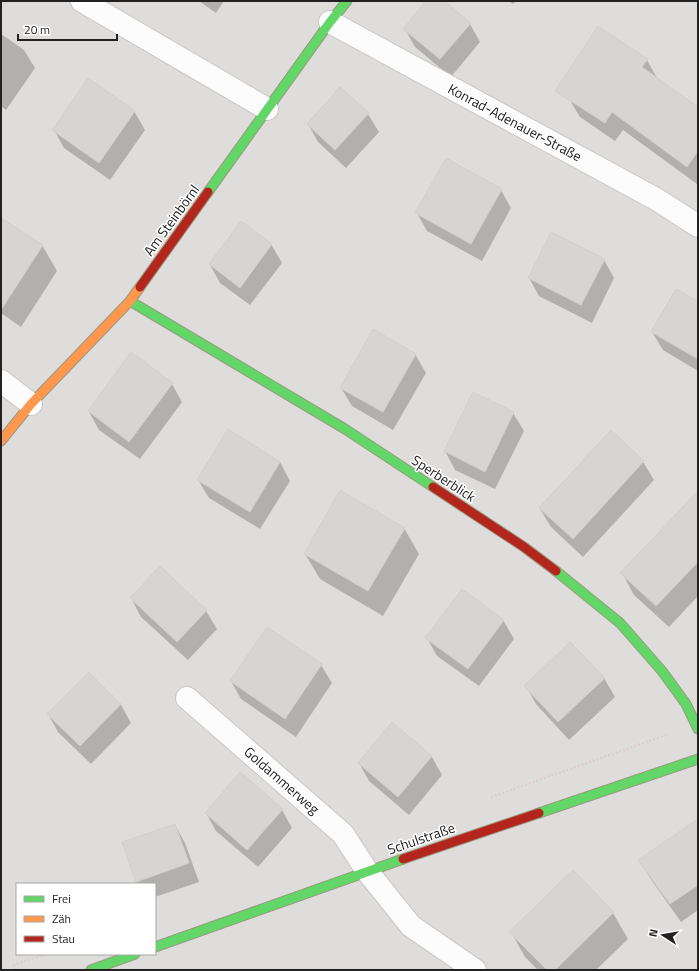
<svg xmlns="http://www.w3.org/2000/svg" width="699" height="971" viewBox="0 0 699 971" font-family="'Titillium Web',sans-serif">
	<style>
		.residential { fill: #dfdddb; fill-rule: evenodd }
		.shadow { fill: #0003 }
		.building { fill: #d7d4d1; stroke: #d3cfcb }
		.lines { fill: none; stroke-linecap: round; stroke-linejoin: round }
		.street-casing { stroke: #c8c8c6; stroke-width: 24 }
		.fast-casing { stroke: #999a81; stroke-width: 11 }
		.slow-casing { stroke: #999a81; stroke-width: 11 }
		.jam-casing { stroke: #999a81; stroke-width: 11 }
		.path { stroke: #dccecc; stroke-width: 2.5; stroke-dasharray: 2 2; stroke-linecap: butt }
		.street { stroke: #fdfcfc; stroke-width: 22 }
		.fast { stroke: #63d668; stroke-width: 9 }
		.slow { stroke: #ff974d; stroke-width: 9 }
		.jam { stroke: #b3261e; stroke-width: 9 }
		.labels { text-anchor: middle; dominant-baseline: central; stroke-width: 3; stroke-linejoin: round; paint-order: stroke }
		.street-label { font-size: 14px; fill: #212121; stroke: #fff }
	</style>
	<rect width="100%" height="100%" fill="#f0eeea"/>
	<!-- residential -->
	<path class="residential" d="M1,1H698V970H1ZM17,884H155V954H17Z"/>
	<!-- shadow -->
	<path class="shadow" d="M199,1H224L216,13Z
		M427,1H442L470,24L480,42L451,77L415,47L405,29Z
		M509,1H516L513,4Z
		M1,34L24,50L35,68L6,110L1,106Z
		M647,60L657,78L698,108L697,184L623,130L615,141L580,117L569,99Z
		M134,111L145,130L110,180L64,148L54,130Z
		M368,114L379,132L346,168L318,142L308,124Z
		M501,190L511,208L482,261L427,231L417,213Z
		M1,219L42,245L57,271L21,327L1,313Z
		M271,244L282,263L250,305L220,283L210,265Z
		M604,260L614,278L592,323L539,296L529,278Z
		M698,303V371L663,350L652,332Z
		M415,354L426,373L393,430L352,406L341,388Z
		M172,384L182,402L140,459L99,430L89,412Z
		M474,393L513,413L524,431L495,489L455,470L445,451Z
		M280,462L290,481L260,529L209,498L198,480Z
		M643,462L654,480L583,557L551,527L540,509Z
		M698,493V596L669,627L634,595L622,573Z
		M404,528L419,554L383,616L320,579L305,554Z
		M131,598L206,611L217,629L188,660L141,617Z
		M503,620L514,639L479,686L437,656L427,638Z
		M321,665L332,683L296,737L241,699L231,681Z
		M89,673L121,705L131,723L91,764L58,732L48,714Z
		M604,678L615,697L569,740L536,704L526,686Z
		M392,724L432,757L442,775L409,815L369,781L359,763Z
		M282,810L292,828L258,867L216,831L206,813Z
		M175,825L185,843L199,882L155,897V884H139L137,882L124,843Z
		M698,826V910L681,922L650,878L640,860Z
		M573,871L613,913L628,939L596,970H538L525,957L511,932Z"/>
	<!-- building -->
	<path class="building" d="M426,1H444L471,23L440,59L403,29Z
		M598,26L648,59L642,67L698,107V151L687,167L612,112L605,123L555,91Z
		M88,78L135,111L99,163L52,130Z
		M340,87L369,113L335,150L307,124Z
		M446,158L502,189L471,244L415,213Z
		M1,218L43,245L1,310Z
		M241,221L272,244L240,288L209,264Z
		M551,232L605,259L581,305L528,278Z
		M676,289L698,301V359L651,332Z
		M373,329L416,354L383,412L340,388Z
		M131,352L173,383L129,442L88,411Z
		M473,392L514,412L485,472L444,451Z
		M228,429L280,462L250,512L197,480Z
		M611,430L644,461L573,539L539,508Z
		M340,490L405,528L368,591L304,554Z
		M698,491V562L656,606L620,573Z
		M160,566L207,610L177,642L130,598Z
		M462,589L504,620L468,669L425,638Z
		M267,627L322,664L285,719L230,681Z
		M570,642L605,678L558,722L524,686Z
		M89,672L121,704L80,746L47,714Z
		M392,722L432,756L398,797L358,763Z
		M240,772L283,809L247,850L205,813Z
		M698,819V885L670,904L638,860Z
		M175,824L189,863L136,882L122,842Z
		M573,870L614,912L555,970H547L509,932Z"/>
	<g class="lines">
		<!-- street casing -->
		<g class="street-casing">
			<path id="street" d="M82,1L267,109
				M330,22L656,199L698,226
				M1,381L31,404
				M187,698L343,834L367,871L411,926L475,970"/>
		</g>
		<!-- fast casing -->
		<g class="fast-casing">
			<path id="fast" d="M208,192L330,22L347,1
				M130,301L345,429L433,487
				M556,571L620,623L662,671L686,704L698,729
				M539,813L698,759
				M155,947L403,859
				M91,970L135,954"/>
		</g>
		<!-- slow casing -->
		<g class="slow-casing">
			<path id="slow" d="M1,441L31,404L130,301L140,287"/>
		</g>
		<!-- jam casing -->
		<g class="jam-casing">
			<path id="jam" d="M140,287L208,192
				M433,487L524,547L556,571
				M403,859L539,813"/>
		</g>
		<!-- path -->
		<path class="path" d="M491,797L669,734
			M15,970L14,965L46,954"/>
		<!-- street -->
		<use href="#street" class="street"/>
		<!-- fast -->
		<use href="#fast" class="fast"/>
		<!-- slow -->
		<use href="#slow" class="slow"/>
		<!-- jam -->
		<use href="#jam" class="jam"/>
	</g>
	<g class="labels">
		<!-- street labels -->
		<g class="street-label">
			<text transform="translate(515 122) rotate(28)">Konrad-Adenauer-Straße</text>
			<text transform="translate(171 220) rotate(-54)">Am Steinbörnl</text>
			<text transform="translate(444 478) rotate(33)">Sperberblick</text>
			<text transform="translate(282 780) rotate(41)">Goldammerweg</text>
			<text transform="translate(421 838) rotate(-19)">Schulstraße</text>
		</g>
	</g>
	<!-- border -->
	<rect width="699" height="971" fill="none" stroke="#212121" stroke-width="4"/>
	<!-- legend -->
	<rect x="16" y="883" width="140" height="72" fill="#ffffff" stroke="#a6a6a6"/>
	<rect x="24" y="896" width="20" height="6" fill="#63d668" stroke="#a6a6a6"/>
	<text x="52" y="903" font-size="12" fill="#212121">Frei</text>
	<rect x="24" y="916" width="20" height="6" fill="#ff974d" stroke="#a6a6a6"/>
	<text x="52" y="923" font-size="12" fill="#212121">Zäh</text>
	<rect x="24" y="936" width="20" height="6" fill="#b3261e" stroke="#a6a6a6"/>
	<text x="52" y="943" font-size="12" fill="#212121">Stau</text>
	<!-- north arrow -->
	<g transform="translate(663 935) rotate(282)" stroke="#ffffff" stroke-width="3" paint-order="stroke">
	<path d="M0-3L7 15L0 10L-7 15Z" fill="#212121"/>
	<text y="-6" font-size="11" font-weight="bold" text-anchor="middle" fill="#212121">N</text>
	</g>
	<!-- scale -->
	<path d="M18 34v6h99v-6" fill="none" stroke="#212121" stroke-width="2"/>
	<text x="24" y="34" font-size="12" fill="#212121" stroke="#ffffff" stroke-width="3" paint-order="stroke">20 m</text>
</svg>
